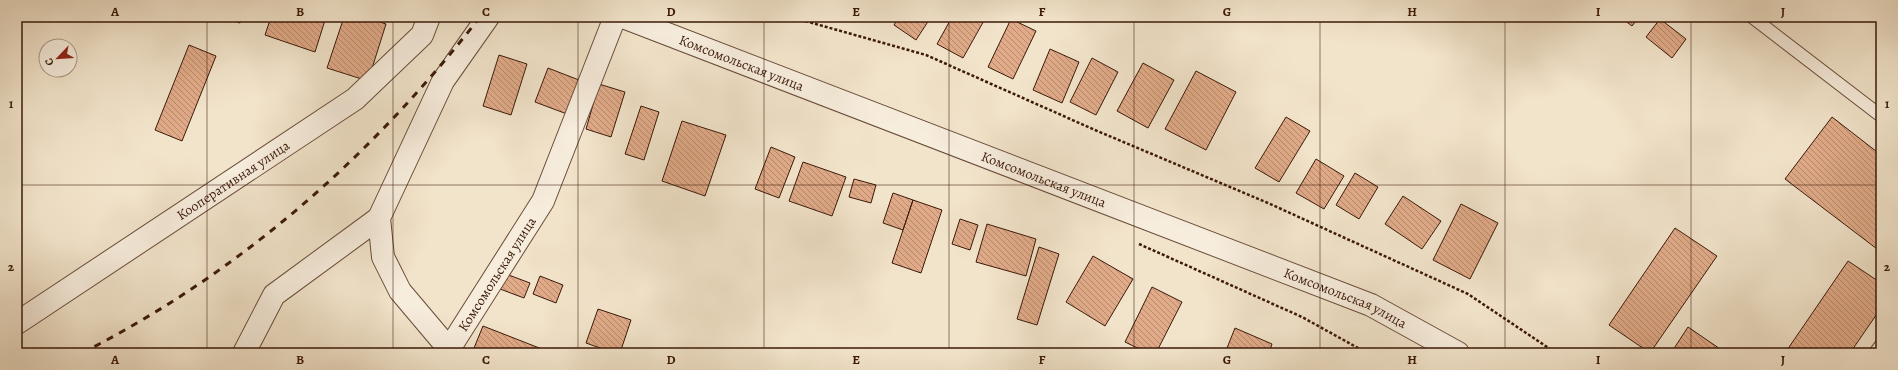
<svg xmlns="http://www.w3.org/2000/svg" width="1898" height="370" viewBox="0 0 1898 370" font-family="Alegreya,serif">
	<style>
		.building { fill: url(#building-back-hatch); stroke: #3b1908 }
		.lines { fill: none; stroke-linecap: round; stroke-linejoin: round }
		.lane-casing { stroke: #694c39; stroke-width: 14 }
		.street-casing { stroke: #694c39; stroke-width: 24 }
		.path { stroke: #3b1908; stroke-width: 2.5; stroke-dasharray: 3 2; stroke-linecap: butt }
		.lane { stroke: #f7eddd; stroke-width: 12 }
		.street { stroke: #f7eddd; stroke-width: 22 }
		.rail { stroke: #3b1908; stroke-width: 3; stroke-dasharray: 7 7; stroke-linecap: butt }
		.grid { fill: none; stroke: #3b1908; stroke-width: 1; stroke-opacity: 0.55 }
		.labels { text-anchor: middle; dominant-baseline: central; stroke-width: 4; stroke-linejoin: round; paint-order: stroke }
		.street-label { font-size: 14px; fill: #3b1908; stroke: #f7eddd }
		.neatline { fill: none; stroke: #3b1908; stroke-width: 1.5 }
		.grid-label { font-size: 13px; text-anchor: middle; font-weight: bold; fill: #3b1908 }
	</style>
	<defs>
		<pattern id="building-back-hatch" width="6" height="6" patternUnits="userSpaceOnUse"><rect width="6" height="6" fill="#e1ab89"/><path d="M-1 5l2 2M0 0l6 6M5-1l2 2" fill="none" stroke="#b88a6e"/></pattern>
	</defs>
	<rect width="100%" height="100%" fill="#f2e4cb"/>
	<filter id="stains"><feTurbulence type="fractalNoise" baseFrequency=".005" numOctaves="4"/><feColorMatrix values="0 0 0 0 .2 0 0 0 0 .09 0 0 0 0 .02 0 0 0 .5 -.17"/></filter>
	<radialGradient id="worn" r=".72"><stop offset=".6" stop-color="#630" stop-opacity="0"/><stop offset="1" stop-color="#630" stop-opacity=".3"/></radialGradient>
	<!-- building -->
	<path class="building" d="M223,17H242L240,23Z
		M271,17H326L315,52L265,35Z
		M344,17H365L386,24L368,81L327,68Z
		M863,17H876L873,22Z
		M899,17H931L916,40L894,25Z
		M952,17H986L963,58L937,44Z
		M1620,17H1639L1632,26Z
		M1011,19L1036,31L1013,79L988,67Z
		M1660,19L1686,39L1672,58L1646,37Z
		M189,45L216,56L182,141L155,130Z
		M1050,49L1079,62L1062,103L1033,90Z
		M499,55L527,64L511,115L483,106Z
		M1092,58L1118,72L1096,115L1070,102Z
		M1143,63L1174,80L1148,128L1117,111Z
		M548,68L579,80L567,114L535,102Z
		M1196,71L1236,92L1206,150L1165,129Z
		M599,84L625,92L611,137L586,129Z
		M641,106L659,112L644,160L625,154Z
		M1286,117L1310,131L1279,182L1255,168Z
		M1832,117L1881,155V252L1785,179Z
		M682,121L726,135L705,196L662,181Z
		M771,147L795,157L779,198L755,189Z
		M1316,159L1344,176L1324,209L1296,193Z
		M803,162L846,177L832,216L789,201Z
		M1355,173L1378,187L1359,219L1336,205Z
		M854,179L876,185L871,203L849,197Z
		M893,193L913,200L903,230L883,223Z
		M1403,196L1441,221L1422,249L1385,224Z
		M913,200L942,210L921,273L892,263Z
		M1461,204L1498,223L1470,279L1433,260Z
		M960,219L978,225L970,250L952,244Z
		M987,224L1036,239L1026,276L976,262Z
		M1675,228L1717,256L1650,353L1609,325Z
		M1039,247L1059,254L1037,325L1017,319Z
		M1093,256L1133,279L1105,326L1066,302Z
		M1848,261L1881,283V308L1850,353H1785Z
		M506,274L530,283L524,298L500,289Z
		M540,276L563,285L556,303L533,294Z
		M1152,287L1182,302L1156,353H1148L1125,342Z
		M598,309L631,320L620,353H614L586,343Z
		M483,326L547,351L546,353H472Z
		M1688,327L1726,353H1671Z
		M1235,328L1272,344L1269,353H1225Z"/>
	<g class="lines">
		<!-- lane casing -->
		<g class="lane-casing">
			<path id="lane" d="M1752,17L1881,116
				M1875,353L1881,345"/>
		</g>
		<!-- street casing -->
		<g class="street-casing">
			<g id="street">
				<path id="s1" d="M623,17L1371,305L1458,353"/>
				<path id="s2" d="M17,323L355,99L422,35L429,17"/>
				<path d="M449,349L400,291L383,257L379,218L443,81L488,17"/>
				<path d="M244,353L274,295L379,218"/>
				<path id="s3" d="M448,353L449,349L543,201L615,17"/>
			</g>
		</g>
		<!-- path -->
		<path class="path" d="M791,17L926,55L1095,130L1268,203L1468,294L1556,353
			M1139,244L1302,317L1367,353"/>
		<!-- lane -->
		<use href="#lane" class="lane"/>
		<!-- street -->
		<use href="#street" class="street"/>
		<!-- rail -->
		<path class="rail" d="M82,353C241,272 371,157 480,17"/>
	</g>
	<!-- grid -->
	<path class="grid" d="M207,17V353M393,17V353M578,17V353M764,17V353M949,17V353M1134,17V353M1320,17V353M1505,17V353M1691,17V353M17,185H1881"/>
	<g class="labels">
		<!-- street labels -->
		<g class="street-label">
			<text stroke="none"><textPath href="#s1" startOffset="127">Комсомольская улица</textPath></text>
			<text stroke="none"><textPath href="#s1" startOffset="451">Комсомольская улица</textPath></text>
			<text stroke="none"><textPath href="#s2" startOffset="259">Кооперативная улица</textPath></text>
			<text stroke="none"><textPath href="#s3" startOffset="93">Комсомольская улица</textPath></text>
			<text stroke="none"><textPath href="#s1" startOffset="775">Комсомольская улица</textPath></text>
		</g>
	</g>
	<!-- margin -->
	<rect width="1898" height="370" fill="none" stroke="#f2e4cb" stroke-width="44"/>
	<!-- north arrow -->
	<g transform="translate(58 58) rotate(245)"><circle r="19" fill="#f7eddd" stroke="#ac9888"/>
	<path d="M0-3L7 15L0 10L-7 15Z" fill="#8f2418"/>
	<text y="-6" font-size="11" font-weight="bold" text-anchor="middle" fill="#3b1908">С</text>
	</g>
	<rect x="22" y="22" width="1854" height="326" class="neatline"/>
	<g class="grid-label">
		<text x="115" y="16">A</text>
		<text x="300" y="16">B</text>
		<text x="486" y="16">C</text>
		<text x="671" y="16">D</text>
		<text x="856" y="16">E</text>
		<text x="1042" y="16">F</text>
		<text x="1227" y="16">G</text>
		<text x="1412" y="16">H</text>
		<text x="1598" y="16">I</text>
		<text x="1783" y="16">J</text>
		<text x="11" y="108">1</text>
		<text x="1887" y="108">1</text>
		<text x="11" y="271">2</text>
		<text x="1887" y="271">2</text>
		<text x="115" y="364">A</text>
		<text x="300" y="364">B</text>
		<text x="486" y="364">C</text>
		<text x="671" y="364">D</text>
		<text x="856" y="364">E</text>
		<text x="1042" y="364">F</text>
		<text x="1227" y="364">G</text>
		<text x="1412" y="364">H</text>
		<text x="1598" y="364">I</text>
		<text x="1783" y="364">J</text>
	</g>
	<rect width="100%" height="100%" filter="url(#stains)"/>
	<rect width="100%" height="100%" fill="url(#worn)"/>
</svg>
